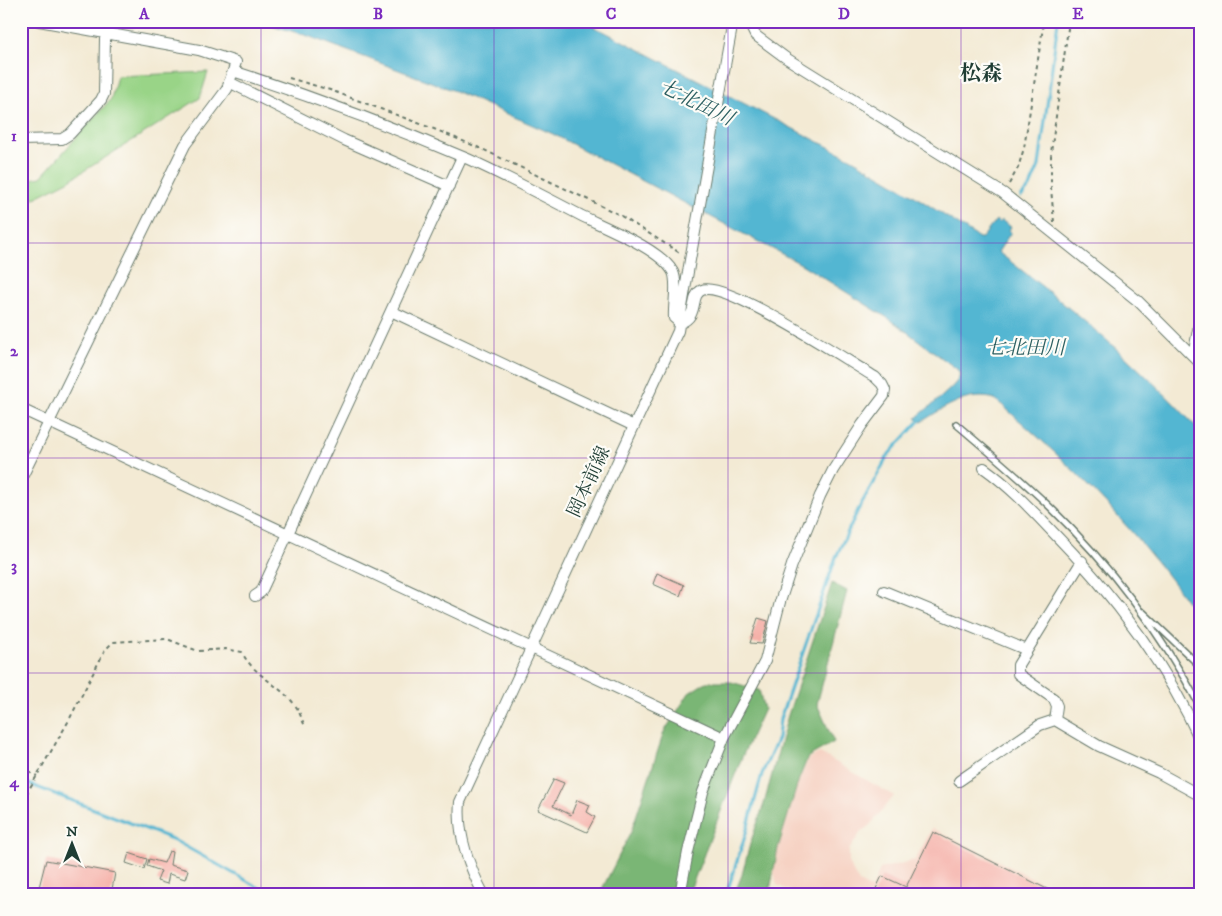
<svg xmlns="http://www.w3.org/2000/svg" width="1222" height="916" viewBox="0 0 1222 916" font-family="'IM FELL DW Pica','Noto Serif JP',serif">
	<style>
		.built { fill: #f6d2c3 }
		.green { fill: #99d487; stroke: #5c885e }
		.forest { fill: #7ab674; stroke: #4c7a54 }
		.water { fill: #53b6d2; stroke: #397a83 }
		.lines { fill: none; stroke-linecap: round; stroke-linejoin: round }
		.stream { stroke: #53b6d2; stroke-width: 3 }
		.building { fill: #f5ada5 }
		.service-casing { stroke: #697a6c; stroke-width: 8 }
		.minor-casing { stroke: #697a6c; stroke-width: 12 }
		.path { stroke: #697a6c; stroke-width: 2; stroke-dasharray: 4 4; stroke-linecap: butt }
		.service { stroke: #fff; stroke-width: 5 }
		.minor { stroke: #fff; stroke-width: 10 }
		.grid { fill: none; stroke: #7b2cbf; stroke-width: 1; stroke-opacity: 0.55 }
		.labels { text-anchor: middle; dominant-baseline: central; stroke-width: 4.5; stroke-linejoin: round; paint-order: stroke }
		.street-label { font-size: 19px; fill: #1f3d34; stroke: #fdfcf7 }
		.water-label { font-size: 20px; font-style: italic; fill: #2f6163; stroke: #fdfcf7 }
		.quarter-label { font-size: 21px; font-weight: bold; fill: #1f3d34; stroke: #fdfcf7 }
		.neatline { fill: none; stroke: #7b2cbf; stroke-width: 2 }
		.grid-label { font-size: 16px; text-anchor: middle; font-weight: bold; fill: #7b2cbf }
	</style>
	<rect width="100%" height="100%" fill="#fdfcf7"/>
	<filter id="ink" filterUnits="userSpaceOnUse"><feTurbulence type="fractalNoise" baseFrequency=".02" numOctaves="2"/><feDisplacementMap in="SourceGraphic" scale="10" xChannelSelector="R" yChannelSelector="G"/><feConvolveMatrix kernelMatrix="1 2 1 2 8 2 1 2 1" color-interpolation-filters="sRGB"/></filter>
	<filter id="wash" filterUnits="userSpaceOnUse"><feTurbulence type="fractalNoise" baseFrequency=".0096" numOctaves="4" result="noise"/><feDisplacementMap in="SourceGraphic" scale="20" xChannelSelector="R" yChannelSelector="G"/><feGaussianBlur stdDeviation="1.12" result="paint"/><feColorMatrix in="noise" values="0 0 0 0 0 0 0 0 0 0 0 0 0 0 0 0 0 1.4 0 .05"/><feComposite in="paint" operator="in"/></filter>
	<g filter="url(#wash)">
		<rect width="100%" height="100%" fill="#f3ead4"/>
		<!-- built -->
		<path class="built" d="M820,753L894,796L870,825L861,832L849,850V864L859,882L872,889L880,869L915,860L932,828L1067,895H800L777,885L774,872L778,850L798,783L809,758Z"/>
		<!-- green -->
		<path class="green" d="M208,72L200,98L68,181L21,205V181L41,177L111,99L117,76Z"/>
		<!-- forest -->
		<path class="forest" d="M832,583L847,591L817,704L834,742L808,757L799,779L778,848L769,895H734L742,875L750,844L764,804L788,715Z
			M706,682H731L759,690L764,709L742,757L692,885L685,895H599L631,832L664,732L689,693Z"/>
		<!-- water -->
		<path class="water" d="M258,21H580L603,31L852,159L913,195L979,238H982L996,220L999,223L1001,220L1011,227L1009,230L1011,232L998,252C1070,307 1140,365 1201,432V621C1187,602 1174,583 1160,566C1119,514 1070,465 1020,421C1013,416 999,400 991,398C964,393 942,409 921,422L916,418C925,410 957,386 959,377C960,374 959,373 958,370L891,320L801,264L553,134L455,91L308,36Z"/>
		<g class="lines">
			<!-- stream -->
			<path class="stream" d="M1021,197L1030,187L1039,166L1058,21
				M21,781L172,839L272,895
				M726,895L746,833L762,774L778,738L780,719L836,557L858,510L889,454L921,419"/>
		</g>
		<g id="blocks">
			<!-- building -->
			<path class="building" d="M657,573L684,585L680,596L653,584Z
				M758,618L768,621L762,644L750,643Z
				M554,779L564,783L553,806L571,815L577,800L590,805L587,812L595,817L587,832L538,810Z
				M933,832L1059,895H873L882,876L906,887Z
				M169,851L172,852L170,865L188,870L185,879L169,874L167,884L157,881L161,871L147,866L149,859L164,863Z
				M129,853L147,859L144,869L126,863Z
				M46,860L115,873L111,895H37Z"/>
		</g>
	</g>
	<g filter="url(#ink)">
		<use href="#blocks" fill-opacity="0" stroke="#697a6c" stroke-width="1"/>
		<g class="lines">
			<!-- service casing -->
			<g class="service-casing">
				<path id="service" d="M956,424C988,451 1020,478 1050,507C1110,565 1162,635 1201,708
					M1143,612L1201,667"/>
			</g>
			<!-- minor casing -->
			<g class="minor-casing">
				<path id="minor" d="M748,21L755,35L786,58L1003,193L1138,301L1201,364
					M233,71C313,97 391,126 468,159C506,176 543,196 580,215C604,227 661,249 673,272C678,283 673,305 674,318L680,323C700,316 689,296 702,290C726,280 849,362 875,377L882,384L885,390L884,396L862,425L833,470L820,496L792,565L780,602L765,661L724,738L703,792L688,852L680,895
					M229,82L344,140L449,186
					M21,140L62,139L70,134L101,100L104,94L105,39L108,33
					M391,311L634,426
					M1193,356L1201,314
					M21,409L724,738
					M984,468C1008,485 1028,506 1048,527C1110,590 1165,661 1201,742
					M21,479L185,145L227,89L236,62L199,50L39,21
					M884,591L1027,650
					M255,596L261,592L462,157
					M1055,720L1057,706L1054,699L1018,674V665L1082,561
					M959,781L1040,725L1055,720L1099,746L1159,773L1201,796
					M484,895C469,867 457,834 460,802L678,331L690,260L733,21"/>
			</g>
			<!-- path -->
			<path class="path" d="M289,78L330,90L434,129L482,149L618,214L680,253
				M1009,184L1018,168L1024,148L1044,21
				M1054,222L1051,188V153L1069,21
				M21,768L37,776
				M21,800L24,798L68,722L105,650L113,642L167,639L198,651L226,649L242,652C253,676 283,686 297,708C300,713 302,720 305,726
				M858,895L861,888"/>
			<!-- service -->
			<use href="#service" class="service"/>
			<!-- minor -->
			<use href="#minor" class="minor"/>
		</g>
	</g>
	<!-- grid -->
	<path class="grid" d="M261,21V895M494,21V895M728,21V895M961,21V895M21,243H1201M21,458H1201M21,673H1201"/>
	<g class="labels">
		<!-- street labels -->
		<g class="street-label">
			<text transform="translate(589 482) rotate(-65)">岡本前線</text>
		</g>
		<!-- water labels -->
		<g class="water-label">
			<text transform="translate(696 103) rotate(26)">七北田川</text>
			<text x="1025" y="348">七北田川</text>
		</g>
		<!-- quarter labels -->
		<g class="quarter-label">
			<text x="981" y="74">松森</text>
		</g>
	</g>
	<!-- margin -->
	<rect width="1222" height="916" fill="none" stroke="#fdfcf7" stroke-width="55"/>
	<!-- north arrow -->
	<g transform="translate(72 844)" stroke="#fdfcf7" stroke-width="4" paint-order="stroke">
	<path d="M0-4L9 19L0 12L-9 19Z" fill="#1f3d34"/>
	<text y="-8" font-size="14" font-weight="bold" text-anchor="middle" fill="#1f3d34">N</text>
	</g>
	<rect x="28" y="28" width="1166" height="860" class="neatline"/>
	<g class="grid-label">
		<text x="144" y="19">A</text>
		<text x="378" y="19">B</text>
		<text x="611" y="19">C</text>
		<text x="844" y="19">D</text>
		<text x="1078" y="19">E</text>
		<text x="14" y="141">1</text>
		<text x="14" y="356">2</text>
		<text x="14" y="571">3</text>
		<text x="14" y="787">4</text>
	</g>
</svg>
